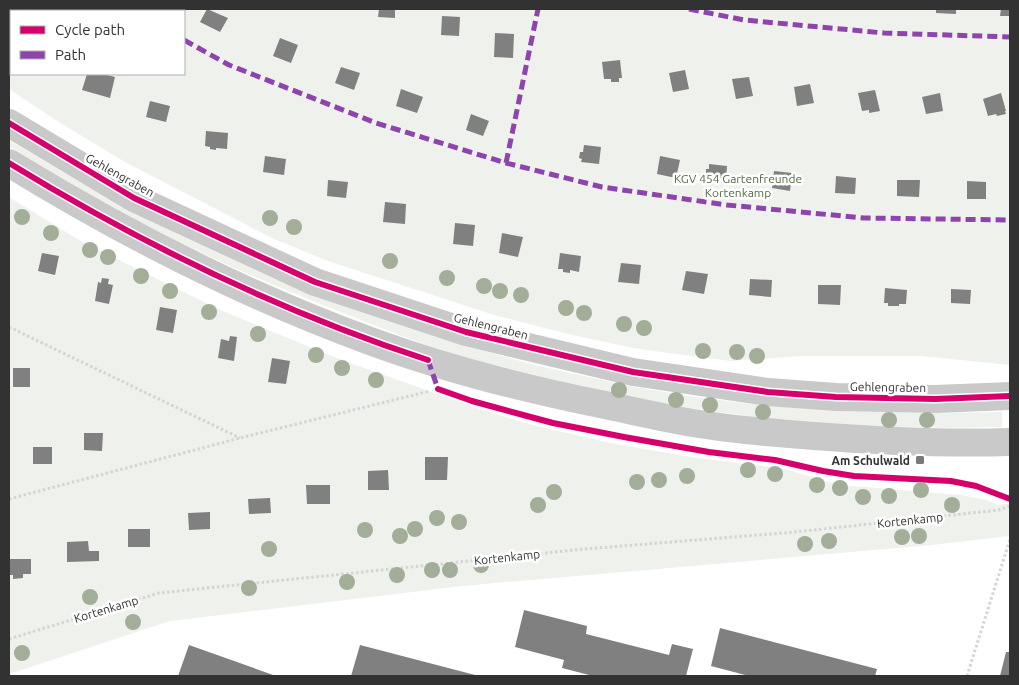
<svg xmlns="http://www.w3.org/2000/svg" width="1019" height="685" viewBox="0 0 1019 685" font-family="Ubuntu,sans-serif">
	<style>
		.green { fill: #eff2ec; fill-rule: evenodd }
		.building { fill: #808080 }
		.lines { fill: none; stroke-linecap: round; stroke-linejoin: round }
		.path { stroke: #d4d4d4; stroke-width: 3; stroke-dasharray: 2.5 2.5; stroke-linecap: butt }
		.primary { stroke: #c9c9c9; stroke-width: 28 }
		.quiet { stroke: #8e44ad; stroke-width: 5; stroke-dasharray: 10 5; stroke-linecap: butt }
		.cycleway-casing { stroke: #fff; stroke-width: 9 }
		.cycleway { stroke: #d6006c; stroke-width: 6 }
		.tree { fill: #a2ae97 }
		.poi-dot { fill: #7a7a7a; stroke: #fff; stroke-width: 2 }
		.labels { text-anchor: middle; dominant-baseline: central; stroke-width: 5; stroke-linejoin: round; paint-order: stroke }
		.street-label { font-size: 12px; fill: #323232; stroke: #fff }
		.park-label { font-size: 12px; fill: #556b42; stroke: #fff }
		.poi-label { font-size: 12px; font-weight: bold; fill: #323232; stroke: #fff; text-anchor: end }
	</style>
	<rect width="100%" height="100%" fill="#fff"/>
	<!-- green -->
	<path class="green" d="M9,9H1010V365L921,356H804L730,361L639,349L572,335L494,315L328,261L274,239L125,162L62,124L9,89ZM11,11H184V74H11Z
		M9,140L68,175L129,209L463,345L535,365L629,386L695,397L769,406L837,411L934,413L1002,412V427C948,428 894,428 839,426C804,424 769,419 734,414C642,403 550,383 462,356C420,344 378,327 338,311C266,283 195,252 127,216C86,194 48,170 9,146Z
		M9,197L79,240L218,309L339,359L480,409L525,423L610,443L691,457L785,469L839,485L961,495L987,500L998,505L1010,503V536L932,545L462,586L170,621L9,674Z"/>
	<!-- building -->
	<path class="building" d="M207,9L228,18L220,32L200,22Z
		M379,9H395V18L378,17Z
		M936,9H956V14L936,13Z
		M1001,9H1010V16H1000Z
		M442,16L460,17L459,36L441,35Z
		M495,33L514,34L513,58L494,57Z
		M280,38L298,45L291,63L273,56Z
		M620,60L622,78H619V82H611V79H604L602,62Z
		M341,67L360,73L354,90L335,83Z
		M685,70L689,89L673,92L669,73Z
		M87,74H103L115,77L110,98L82,90Z
		M749,77L753,96L736,99L732,79Z
		M810,84L814,103L797,106L794,87Z
		M401,89L423,97L417,113L396,106Z
		M875,90L880,111L869,113V110L862,111L858,93Z
		M940,93L943,111L926,114L922,97Z
		M1001,93L1006,111H1005L1006,114L997,116L996,114L988,116L983,99Z
		M150,101L170,106L166,122L146,117Z
		M471,114L489,121L483,136L466,130Z
		M206,131L228,133L227,149L216,148V150L210,149V147L205,146Z
		M584,145L601,147L599,164L581,162L582,159L579,158L580,152H583Z
		M265,156L286,159L284,175L263,172Z
		M660,156L680,160L676,178L657,174Z
		M709,164L727,166L726,183L708,182V177H706V169H709Z
		M774,171L792,173L790,191L772,188Z
		M836,176L856,178L855,194L835,193Z
		M328,180L348,182L346,198L327,196Z
		M897,180H920L919,197L897,196Z
		M967,181L986,182V199H967Z
		M385,202L406,204L405,224L383,222Z
		M455,223L475,225L473,246L453,244Z
		M502,233L523,237L518,257L499,253Z
		M42,253L59,256L55,275L38,271Z
		M560,253L581,256L579,272L570,270V273L563,272V269H558Z
		M621,263L641,265L639,284L618,282Z
		M686,271L708,274L704,294L682,290Z
		M102,278L109,279L108,284L113,285L109,304L95,301L98,282L101,283Z
		M750,279L772,280L771,297L749,295Z
		M818,285H841L840,305L818,304Z
		M885,288L907,290L906,304H899V306H888V303H884Z
		M951,289L971,290L970,304L951,303Z
		M160,307L177,310L173,333L156,330Z
		M230,336L237,337L234,361L218,358L221,339L229,341Z
		M272,358L290,361L286,384L268,382Z
		M13,368H30V387H13Z
		M84,433H103L102,451L84,450Z
		M33,447H52V464H33Z
		M425,457H448L447,480H425Z
		M388,470L389,490H368V471Z
		M306,485H330V504H307Z
		M270,498L271,513L249,514L248,499Z
		M210,512V529L189,530L188,513Z
		M128,529H150V547H128Z
		M88,541L89,551H99V561L67,562V542Z
		M9,559H31V574H23V578L13,579V575H9Z
		M524,610L587,626L586,634L669,655L672,644L693,649L686,676H593L562,668L564,660L515,647Z
		M720,628L877,669L875,676H749L711,666Z
		M189,645L276,676H178Z
		M360,645L479,676H351Z
		M1006,652H1010V676H1000Z"/>
	<g class="lines">
		<!-- path -->
		<path class="path" d="M9,327L240,438
			M9,499L240,438L430,391
			M9,639L159,593L585,549L795,532L999,510L1010,506
			M967,676L1010,539"/>
		<!-- primary -->
		<path class="primary" d="M9,123L134,198L315,282L466,332L633,372L768,392L836,397L935,399L1010,396
			M9,163C123,233 244,295 370,341C446,369 525,389 605,405C634,411 664,418 693,423C733,430 774,433 814,436C880,441 945,444 1010,442"/>
		<!-- quiet -->
		<path class="quiet" d="M127,9L132,11
			M689,9L744,20L884,33L1010,37
			M184,40L229,65L376,123L506,163L602,187L727,205L864,218L1010,220
			M506,163L538,9
			M428,360L438,389L443,391"/>
		<!-- cycleway casing -->
		<g class="cycleway-casing">
			<path id="cycleway" d="M9,123L134,198L315,282L466,332L633,372L768,392L836,397L935,399L1010,396
				M9,163C140,243 281,312 428,360
				M438,389L472,401L553,423L624,437L709,452L775,460L823,471L854,476L951,481L976,486L1010,499"/>
		</g>
		<!-- cycleway -->
		<use href="#cycleway" class="cycleway"/>
	</g>
	<!-- trees -->
	<g class="tree">
		<circle cx="22" cy="217" r="8"/>
		<circle cx="270" cy="218" r="8"/>
		<circle cx="294" cy="227" r="8"/>
		<circle cx="51" cy="233" r="8"/>
		<circle cx="90" cy="250" r="8"/>
		<circle cx="108" cy="257" r="8"/>
		<circle cx="390" cy="261" r="8"/>
		<circle cx="141" cy="276" r="8"/>
		<circle cx="447" cy="278" r="8"/>
		<circle cx="484" cy="286" r="8"/>
		<circle cx="170" cy="291" r="8"/>
		<circle cx="500" cy="291" r="8"/>
		<circle cx="521" cy="295" r="8"/>
		<circle cx="566" cy="308" r="8"/>
		<circle cx="209" cy="312" r="8"/>
		<circle cx="584" cy="313" r="8"/>
		<circle cx="624" cy="324" r="8"/>
		<circle cx="644" cy="328" r="8"/>
		<circle cx="258" cy="334" r="8"/>
		<circle cx="703" cy="351" r="8"/>
		<circle cx="737" cy="352" r="8"/>
		<circle cx="316" cy="355" r="8"/>
		<circle cx="757" cy="356" r="8"/>
		<circle cx="342" cy="368" r="8"/>
		<circle cx="376" cy="380" r="8"/>
		<circle cx="619" cy="390" r="8"/>
		<circle cx="676" cy="400" r="8"/>
		<circle cx="710" cy="405" r="8"/>
		<circle cx="763" cy="412" r="8"/>
		<circle cx="889" cy="420" r="8"/>
		<circle cx="927" cy="420" r="8"/>
		<circle cx="748" cy="470" r="8"/>
		<circle cx="775" cy="474" r="8"/>
		<circle cx="687" cy="476" r="8"/>
		<circle cx="659" cy="480" r="8"/>
		<circle cx="637" cy="482" r="8"/>
		<circle cx="817" cy="485" r="8"/>
		<circle cx="840" cy="488" r="8"/>
		<circle cx="921" cy="490" r="8"/>
		<circle cx="554" cy="492" r="8"/>
		<circle cx="889" cy="496" r="8"/>
		<circle cx="863" cy="497" r="8"/>
		<circle cx="538" cy="505" r="8"/>
		<circle cx="952" cy="505" r="8"/>
		<circle cx="437" cy="518" r="8"/>
		<circle cx="459" cy="522" r="8"/>
		<circle cx="415" cy="529" r="8"/>
		<circle cx="365" cy="530" r="8"/>
		<circle cx="400" cy="536" r="8"/>
		<circle cx="919" cy="536" r="8"/>
		<circle cx="902" cy="537" r="8"/>
		<circle cx="829" cy="541" r="8"/>
		<circle cx="805" cy="544" r="8"/>
		<circle cx="269" cy="549" r="8"/>
		<circle cx="481" cy="565" r="8"/>
		<circle cx="432" cy="570" r="8"/>
		<circle cx="450" cy="570" r="8"/>
		<circle cx="397" cy="575" r="8"/>
		<circle cx="347" cy="582" r="8"/>
		<circle cx="249" cy="588" r="8"/>
		<circle cx="90" cy="597" r="8"/>
		<circle cx="133" cy="622" r="8"/>
		<circle cx="22" cy="653" r="8"/>
	</g>
	<!-- markers -->
	<rect class="poi-dot" x="915" y="455" width="10" height="10" rx="2.5"/>
	<g class="labels">
		<!-- street labels -->
		<g class="street-label">
			<text transform="translate(120 175) rotate(29)">Gehlengraben</text>
			<text transform="translate(491 326) rotate(14)">Gehlengraben</text>
			<text transform="translate(888 387) rotate(1)">Gehlengraben</text>
			<text transform="translate(910 520) rotate(-6)">Kortenkamp</text>
			<text transform="translate(507 557) rotate(-6)">Kortenkamp</text>
			<text transform="translate(106 609) rotate(-17)">Kortenkamp</text>
		</g>
		<!-- park labels -->
		<g class="park-label">
			<text x="738" y="178">KGV 454 Gartenfreunde<tspan x="738" dy="14">Kortenkamp</tspan></text>
		</g>
		<!-- poi labels -->
		<g class="poi-label">
			<text x="910" y="460">Am Schulwald</text>
		</g>
	</g>
	<!-- border -->
	<rect width="1019" height="685" fill="none" stroke="#323232" stroke-width="20"/>
	<!-- legend -->
	<rect x="10" y="10" width="175" height="65" fill="#ffffff" stroke="#adadad"/>
	<rect x="20" y="26" width="25" height="8" fill="#d6006c" stroke="#adadad"/>
	<text x="55" y="35" font-size="15" fill="#323232">Cycle path</text>
	<rect x="20" y="51" width="25" height="8" fill="#8e44ad" stroke="#adadad"/>
	<text x="55" y="60" font-size="15" fill="#323232">Path</text>
</svg>
